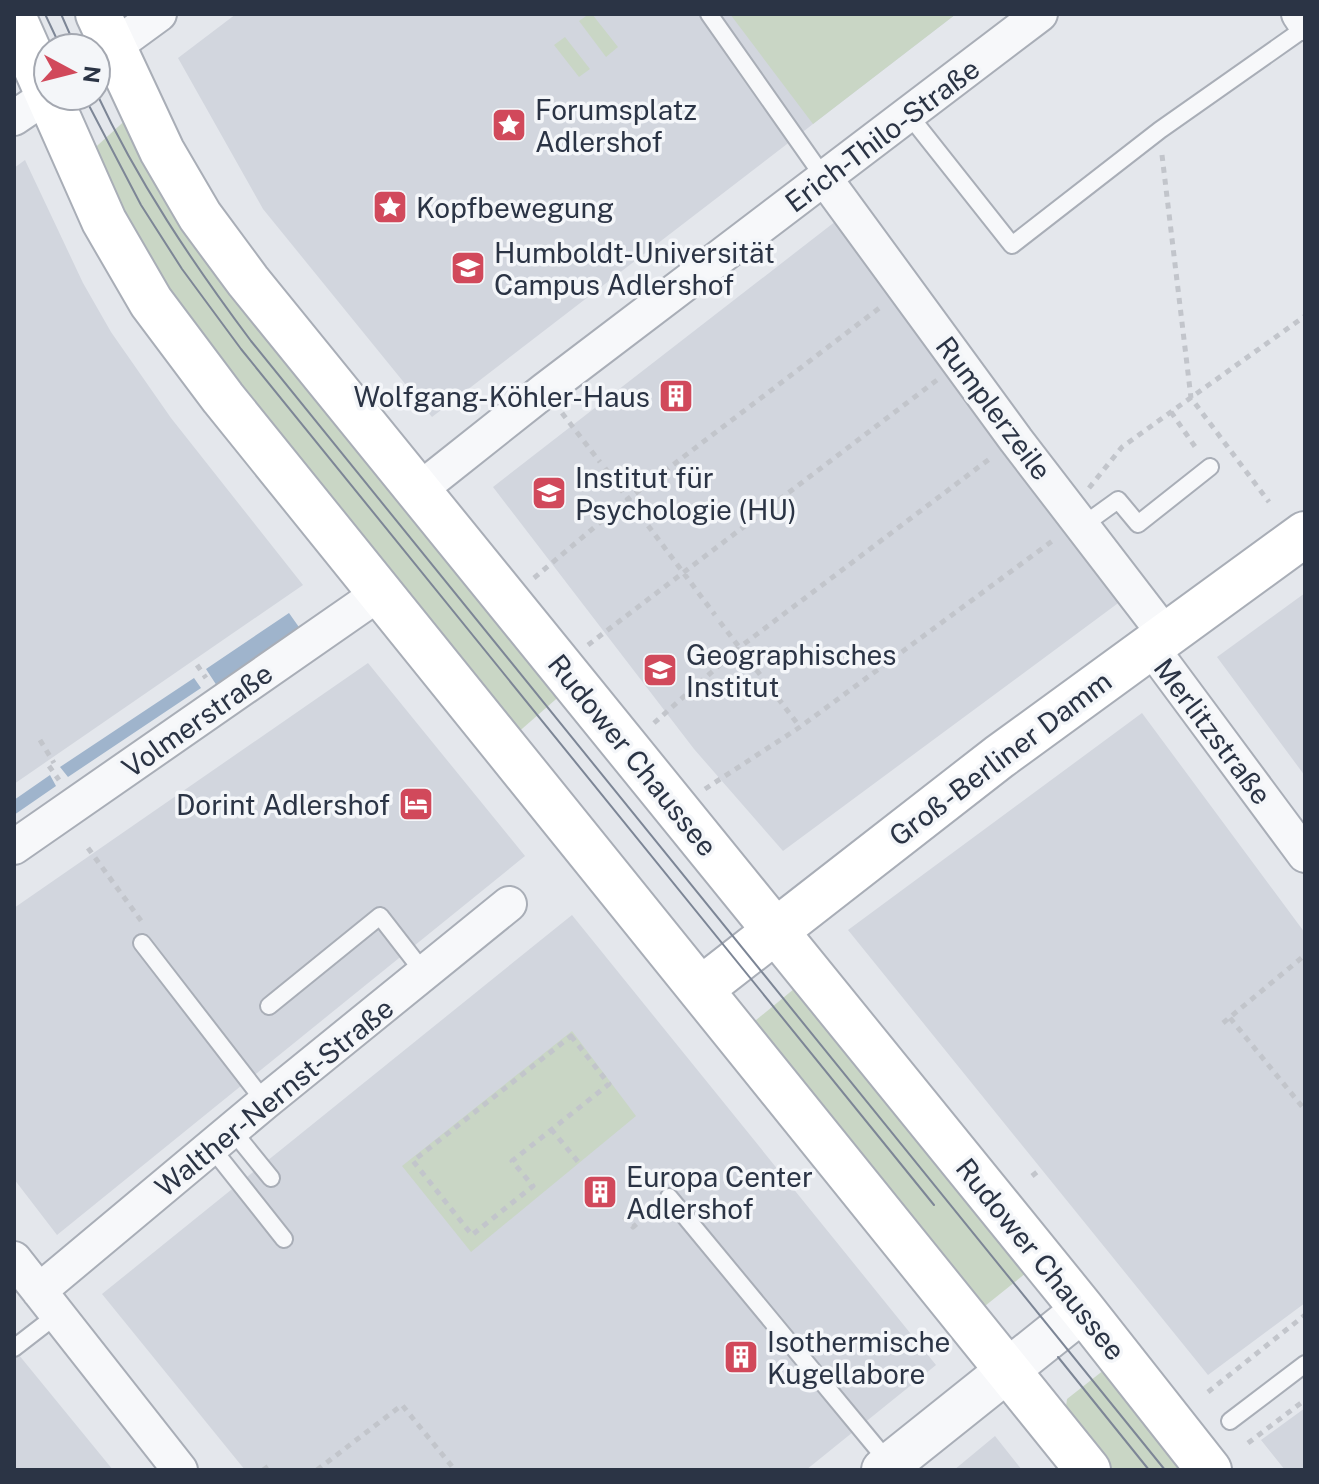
<svg xmlns="http://www.w3.org/2000/svg" width="1319" height="1484" viewBox="0 0 1319 1484" font-family="'Public Sans',sans-serif">
	<style>
		.built { fill: #d2d6de }
		.green { fill: #c9d6c5 }
		.water { fill: #9fb4cc }
		.lines { fill: none; stroke-linecap: round; stroke-linejoin: round }
		.service-casing { stroke: #a9aeb7; stroke-width: 20 }
		.minor-casing { stroke: #a9aeb7; stroke-width: 38 }
		.tertiary-casing { stroke: #a9aeb7; stroke-width: 46 }
		.secondary-casing { stroke: #a9aeb7; stroke-width: 48 }
		.path { stroke: #c2c5cb; stroke-width: 5; stroke-dasharray: 6 6; stroke-linecap: butt }
		.service { stroke: #f7f8fa; stroke-width: 16 }
		.minor { stroke: #f7f8fa; stroke-width: 34 }
		.tertiary { stroke: #f7f8fa; stroke-width: 42 }
		.secondary { stroke: #fff; stroke-width: 44 }
		.tram { stroke: #7d8696; stroke-width: 2 }
		.labels { text-anchor: middle; dominant-baseline: central; stroke-width: 7; stroke-linejoin: round; paint-order: stroke }
		.poi-label { font-size: 28px; fill: #2b3445; stroke: #f4f6f9; text-anchor: start }
		.street-label { font-size: 28px; fill: #2b3445; stroke: #f4f6f9 }
	</style>
	<rect width="100%" height="100%" fill="#e4e7ec"/>
	<!-- built -->
	<path class="built" d="M236,14H956L432,417L263,209L178,58Z
		M25,160L83,283L111,332L171,418L303,585L14,784V168Z
		M836,221L1125,598L783,851L694,749L493,487Z
		M1305,593V776L1217,657Z
		M368,663L525,856L57,1235L14,1179V908Z
		M1142,713L1305,933V1303L1208,1375L848,930Z
		M572,915L936,1365L806,1470H245L102,1294Z
		M14,1349L113,1470H14Z
		M1305,1408V1470H1285L1261,1440Z
		M995,1436L1022,1470H954Z"/>
	<!-- green -->
	<path class="green" d="M589,14H592L618,47L606,57L579,21Z
		M730,14H956L813,124Z
		M565,37L590,69L579,77L554,45Z
		M130,116L563,693L515,735L147,268L88,154Z
		M800,984L1031,1269L980,1310L750,1025Z
		M572,1031L636,1116L471,1252L402,1166Z
		M1109,1366L1193,1470H1110L1065,1414L1067,1399Z"/>
	<!-- water -->
	<path class="water" d="M289,613L301,630L217,686L206,669Z
		M194,678L201,688L68,777L60,767Z
		M50,775L56,786L14,815V800Z"/>
	<g class="lines">
		<!-- service casing -->
		<g class="service-casing">
			<path id="service" d="M709,14L825,179
				M909,115L1012,245L1160,130L1305,28
				M1082,526L1118,500L1138,524L1210,467
				M142,943L265,1102
				M269,1006L380,916L425,974
				M232,1130L271,1178
				M211,1147L284,1239
				M669,1197L890,1464
				M14,1348L58,1314
				M1230,1421L1305,1364"/>
		</g>
		<!-- minor casing -->
		<g class="minor-casing">
			<path id="minor" d="M1299,14L1305,23
				M96,60L159,14
				M14,118L48,95
				M825,179L1016,440L1165,634
				M419,490L545,390L1040,14
				M1150,646L1305,855
				M14,847L381,592
				M14,1259L180,1470
				M39,1291L265,1102L509,904"/>
		</g>
		<!-- tertiary casing -->
		<g class="tertiary-casing">
			<path id="tertiary" d="M883,1470L1083,1310"/>
		</g>
		<!-- secondary casing -->
		<g class="secondary-casing">
			<path id="secondary" d="M98,14L162,151L200,216L248,281L1083,1310L1209,1470
				M14,18L104,221L151,302L223,398L1088,1470
				M701,989L999,757L1305,534"/>
		</g>
		<!-- path -->
		<path class="path" d="M1162,155L1191,398L1269,502
			M1171,412L1198,451
			M562,413L600,462
			M605,468L715,615
			M1089,488L1122,447L1305,316
			M534,578L628,499L882,306
			M720,622L800,727
			M588,645L937,380
			M197,665L206,678
			M654,723L740,647L992,457
			M40,740L54,763
			M49,766L59,780
			M705,789L800,727L1055,539
			M88,848L142,922
			M1230,1018L1305,1110
			M1223,1023L1305,955
			M571,1036L609,1084L512,1161L533,1186L472,1235L413,1161Z
			M551,1129L580,1164
			M1032,1176L1041,1169
			M624,1217L633,1227L653,1210
			M1208,1392L1305,1315
			M1248,1443L1305,1400
			M263,1470L269,1466L272,1470
			M317,1470L402,1405L455,1470"/>
		<!-- service -->
		<use href="#service" class="service"/>
		<!-- minor -->
		<use href="#minor" class="minor"/>
		<!-- tertiary -->
		<use href="#tertiary" class="tertiary"/>
		<!-- secondary -->
		<use href="#secondary" class="secondary"/>
		<!-- tram -->
		<path class="tram" d="M45,14L61,48
			M61,14L76,48
			M96,92C138,182 192,262 251,341L1165,1470
			M84,96L141,205L182,269L241,349L934,1205
			M1058,1357L1149,1470"/>
	</g>
	<!-- icons -->
	<defs>
		<g id="sight-square" transform="scale(1.8)"><rect x="-9" y="-9" width="18" height="18" rx="4" fill="#d1495b" stroke="#f4f6f9"/><path d="M0-6L1.8-2.2L6-1.7L2.9 1.2L3.7 5.4L0 3.3L-3.7 5.4L-2.9 1.2L-6-1.7L-1.8-2.2Z" fill="#fff"/></g>
		<g id="university-square" transform="scale(1.8)"><rect x="-9" y="-9" width="18" height="18" rx="4" fill="#d1495b" stroke="#f4f6f9"/><path d="M0-5L7-2L0 1L-7-2ZM-4 1L0 2.5L4 1V4Q0 6-4 4Z" fill="#fff"/></g>
		<g id="building-square" transform="scale(1.8)"><rect x="-9" y="-9" width="18" height="18" rx="4" fill="#d1495b" stroke="#f4f6f9"/><path d="M-4-6H4V6H1V3H-1V6H-4ZM-2.5-4.3h1.7v1.8h-1.7ZM.8-4.3h1.7v1.8H.8ZM-2.5-1h1.7V.8h-1.7ZM.8-1h1.7V.8H.8Z" fill="#fff"/></g>
		<g id="hotel-square" transform="scale(1.8)"><rect x="-9" y="-9" width="18" height="18" rx="4" fill="#d1495b" stroke="#f4f6f9"/><path d="M-6-4.5h1.5V1H6V5H4.5V3h-9V5H-6ZM-4 0a1.8 1.8 0 1 1 3.6 0ZM.5 0V-2.5h3Q6-2.5 6 0Z" fill="#fff"/></g>
	</defs>
	<g fill-rule="evenodd">
		<use href="#sight-square" x="509" y="125"/>
		<use href="#sight-square" x="390" y="207"/>
		<use href="#university-square" x="468" y="268"/>
		<use href="#building-square" x="676" y="396"/>
		<use href="#university-square" x="549" y="493"/>
		<use href="#university-square" x="660" y="670"/>
		<use href="#hotel-square" x="416" y="804"/>
		<use href="#building-square" x="600" y="1192"/>
		<use href="#building-square" x="741" y="1357"/>
	</g>
	<g class="labels">
		<!-- poi labels -->
		<g class="poi-label">
			<text x="535" y="109">Forumsplatz<tspan x="535" dy="32">Adlershof</tspan></text>
			<text x="416" y="207">Kopfbewegung</text>
			<text x="494" y="252">Humboldt-Universität<tspan x="494" dy="32">Campus Adlershof</tspan></text>
			<text x="650" y="396" text-anchor="end">Wolfgang-Köhler-Haus</text>
			<text x="575" y="477">Institut für<tspan x="575" dy="32">Psychologie (HU)</tspan></text>
			<text x="686" y="654">Geographisches<tspan x="686" dy="32">Institut</tspan></text>
			<text x="390" y="804" text-anchor="end">Dorint Adlershof</text>
			<text x="626" y="1176">Europa Center<tspan x="626" dy="32">Adlershof</tspan></text>
			<text x="767" y="1341">Isothermische<tspan x="767" dy="32">Kugellabore</tspan></text>
		</g>
		<!-- street labels -->
		<g class="street-label">
			<text transform="translate(882 135) rotate(-37)">Erich-Thilo-Straße</text>
			<text transform="translate(994 408) rotate(53)">Rumplerzeile</text>
			<text transform="translate(197 720) rotate(-35)">Volmerstraße</text>
			<text transform="translate(1213 731) rotate(53)">Merlitzstraße</text>
			<text transform="translate(633 755) rotate(51)">Rudower Chaussee</text>
			<text transform="translate(1000 758) rotate(-37)">Groß-Berliner Damm</text>
			<text transform="translate(274 1097) rotate(-39)">Walther-Nernst-Straße</text>
			<text transform="translate(1041 1259) rotate(51)">Rudower Chaussee</text>
		</g>
	</g>
	<!-- border -->
	<rect width="1319" height="1484" fill="none" stroke="#2b3445" stroke-width="32"/>
	<!-- north arrow -->
	<g transform="translate(72 72) rotate(97)"><circle r="38" fill="#f4f6f9" stroke="#a4a8b1" stroke-width="2"/>
	<path d="M0-6L14 30L0 20L-14 30Z" fill="#d1495b"/>
	<text y="-12" font-size="22" font-weight="bold" text-anchor="middle" fill="#2b3445">N</text>
	</g>
</svg>
